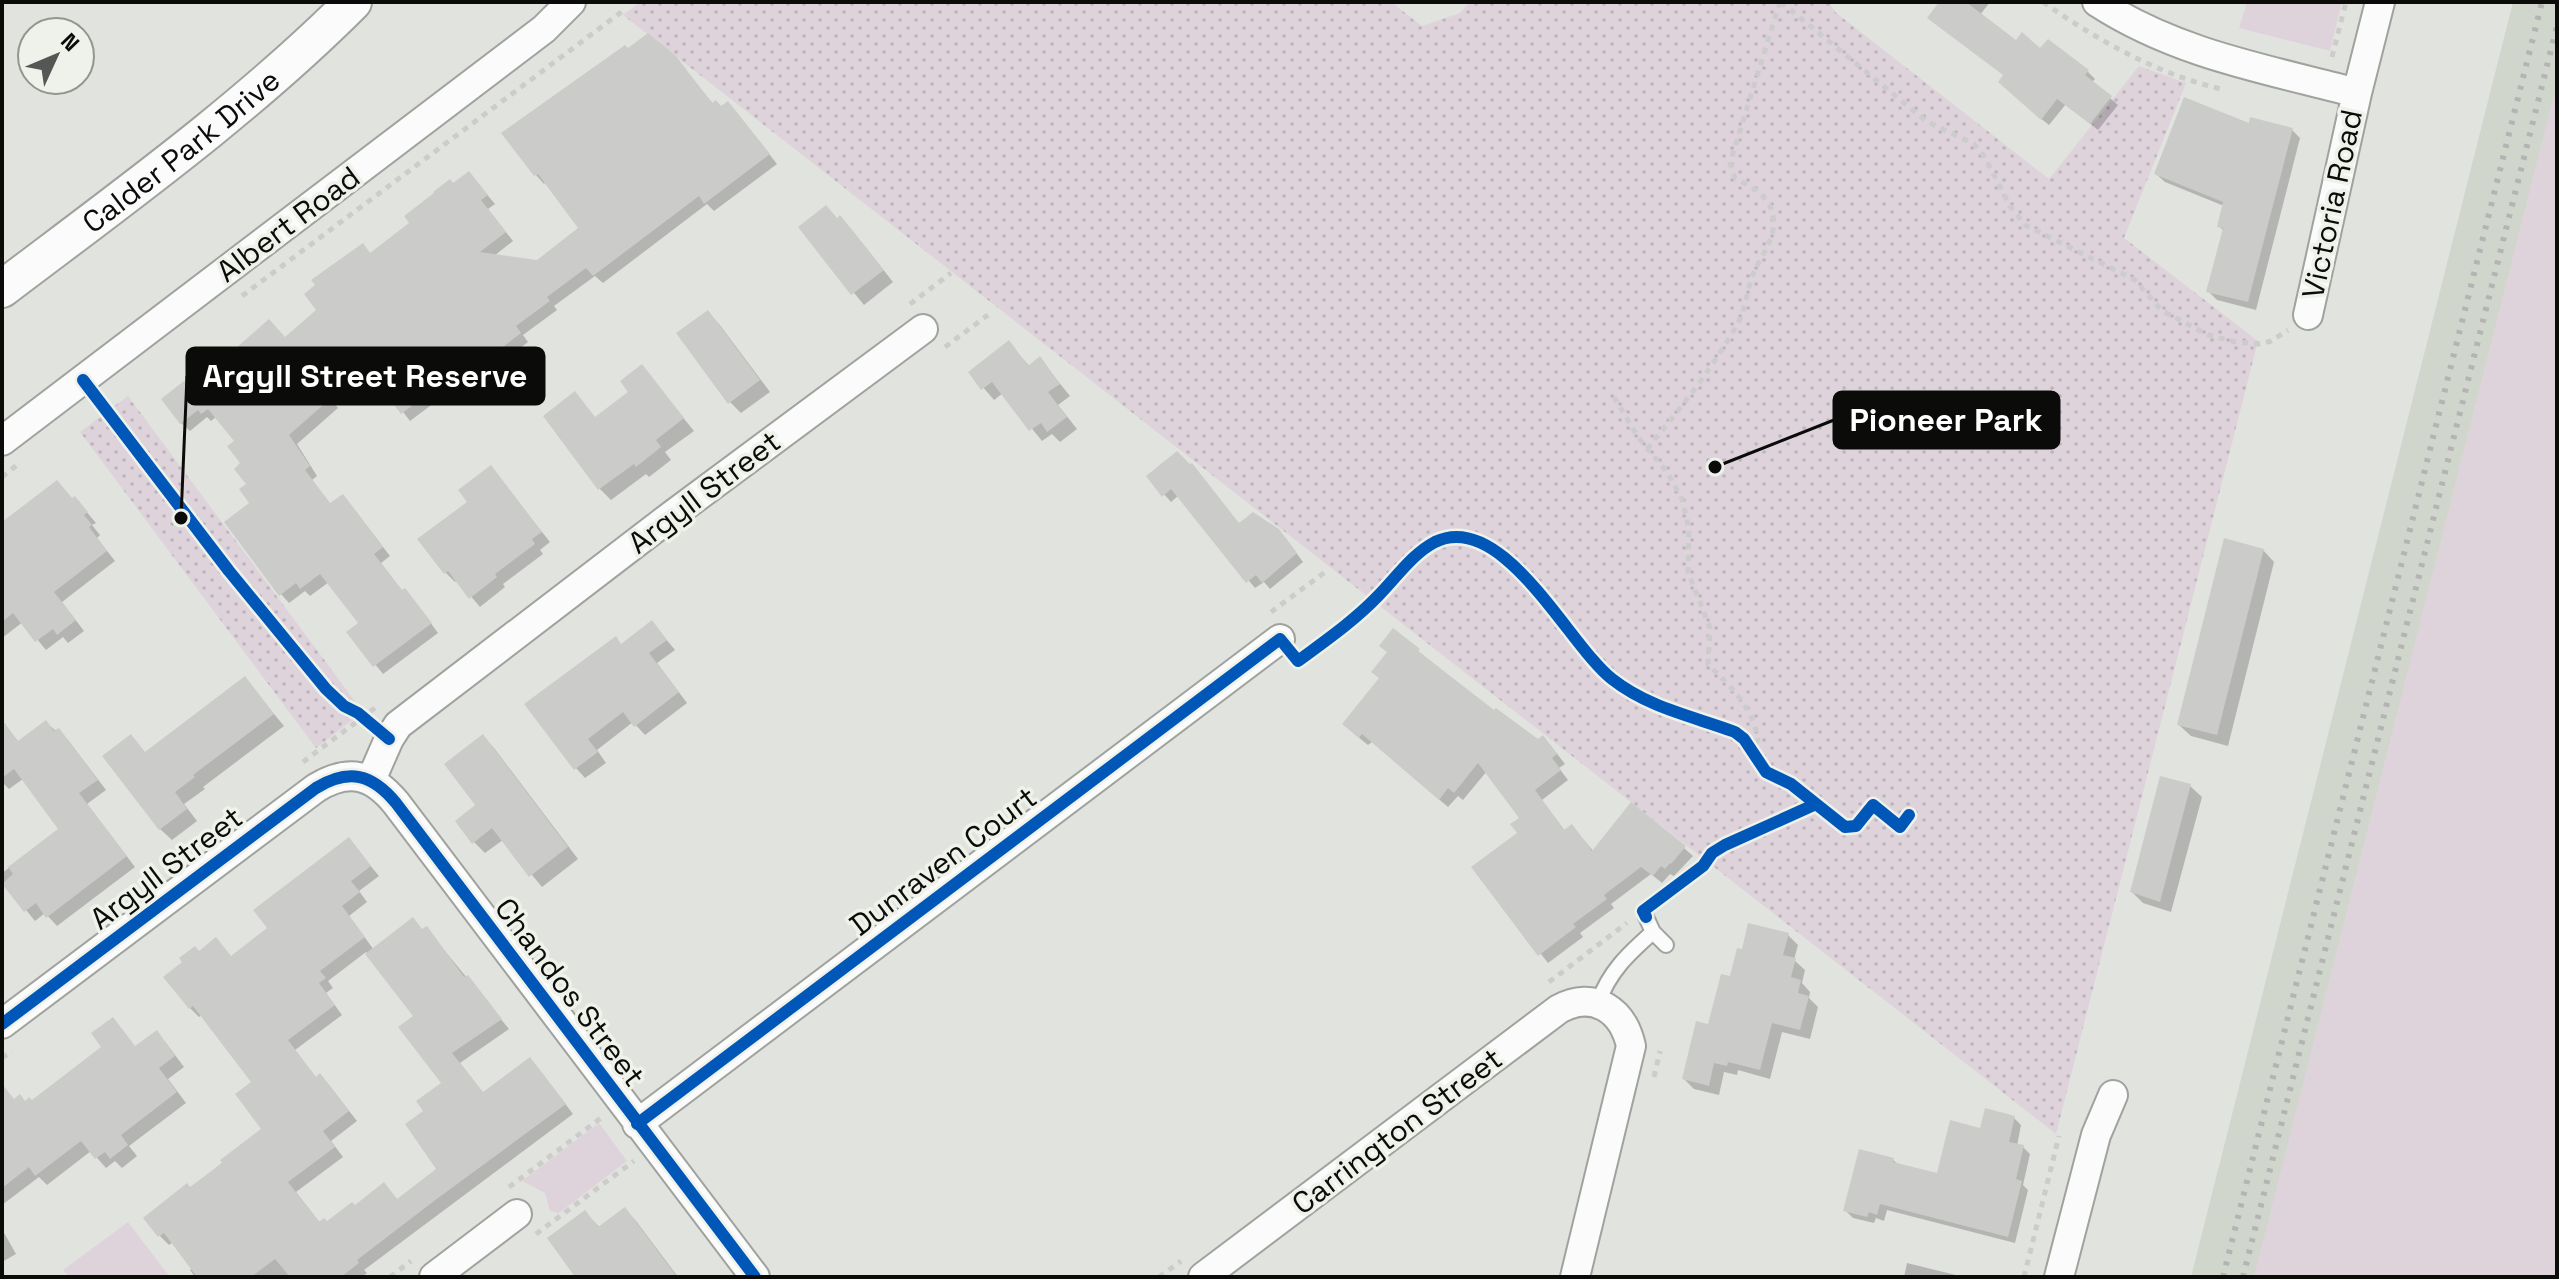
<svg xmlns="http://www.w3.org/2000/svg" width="2559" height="1279" viewBox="0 0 2559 1279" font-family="'Space Grotesk',sans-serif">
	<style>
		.built { fill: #d1d6cc }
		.grass { fill: #dfd3db }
		.park { fill: url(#park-dots) }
		.shadow { fill: #0003; fill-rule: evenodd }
		.building { fill: #cbccca }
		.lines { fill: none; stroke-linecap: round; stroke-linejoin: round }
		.service-casing { stroke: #a0a29e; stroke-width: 18 }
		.minor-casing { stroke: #a0a29e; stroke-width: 32 }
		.tertiary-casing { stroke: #a0a29e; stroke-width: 40 }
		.path { stroke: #cccccb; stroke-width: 5; stroke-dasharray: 6 6; stroke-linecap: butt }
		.service { stroke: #fafbfa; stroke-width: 14 }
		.minor { stroke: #fafbfa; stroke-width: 28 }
		.tertiary { stroke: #fafbfa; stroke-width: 36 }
		.rail { stroke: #b3b4b3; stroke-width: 6; stroke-dasharray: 4 8; stroke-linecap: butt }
		.cycleway-casing { stroke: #eef2ea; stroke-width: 17 }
		.cycleway { stroke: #0057b8; stroke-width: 12 }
		.labels { text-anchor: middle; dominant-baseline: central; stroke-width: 7; stroke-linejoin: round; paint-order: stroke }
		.street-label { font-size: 30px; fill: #0b0c0a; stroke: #eef2ea }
		.leader { fill: none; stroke: #0b0c0a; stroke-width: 3 }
		.callout-dot { fill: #0b0c0a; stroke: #eef2ea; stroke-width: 3 }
		.callout { fill: #0b0c0a; stroke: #0b0c0a; stroke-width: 3 }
		.callout-label { font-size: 32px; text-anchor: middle; font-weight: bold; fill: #fff }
	</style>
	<defs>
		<pattern id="park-dots" width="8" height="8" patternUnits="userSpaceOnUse" patternTransform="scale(2)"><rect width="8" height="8" fill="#dfd3db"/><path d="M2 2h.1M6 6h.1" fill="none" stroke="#beb4bb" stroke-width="1.8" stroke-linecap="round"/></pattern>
	</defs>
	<rect width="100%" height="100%" fill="#e1e3df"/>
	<!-- built -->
	<path class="built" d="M2513,2H2557V89L2256,1277H2191Z"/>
	<!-- grass -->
	<path class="grass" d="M2247,2H2342L2330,51L2239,28Z
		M2557,83V1277H2254Z
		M599,1123L627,1161L559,1213L550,1211L545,1193L522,1181Z
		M128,1222L170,1277H69L63,1270Z"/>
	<!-- park -->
	<path class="park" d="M640,2H1391L1422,26L1460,13L1469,2H1829L1835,12L2049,179L2139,66L2186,83L2124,238L2258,341L2056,1134L623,15Z
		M128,396L363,712L316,748L80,432Z"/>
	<!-- shadow -->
	<path class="shadow" d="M1942,2H1990L1980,15L2017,42L2087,71L2095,79L2092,82L2118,105L2098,130L2066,104L2049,125L2034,113L2005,76Z
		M675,57L713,104L736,112L777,164L714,211L707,204L603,283L595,276L554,306L557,310L523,335L528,342L476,382L470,376L410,421L376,377L373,379L362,366L328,396L338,408L297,444L317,476L312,480L331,505H351L390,556L381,563L403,592L413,599L438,633L383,674L349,632L361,624L329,582L310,596L305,591L289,603L281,594L252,504L237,441L216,417L211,421L207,417L190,431L181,423L186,386L220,365L285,339L319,310L371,255L412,224L469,173L495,204L488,209L513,241L494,256L537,262L581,229L546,182L544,184L536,175Z
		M2250,126L2292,130L2300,138L2256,310L2217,300L2208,291L2224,231L2219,226L2224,206L2165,182L2156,174Z
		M838,219L851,229L893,282L864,305L801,228Z
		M707,312L719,324L770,392L741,413L730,402Z
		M1009,343L1030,367L1040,359L1070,396L1058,405L1077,429L1060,442L1052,434L1042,441L1003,393L994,400L970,372Z
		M642,367L694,431L665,452L671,460L649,477L646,474L611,500L600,489L546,416L575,394L596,419L631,392Z
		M491,468L550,542L540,550L543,554L503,584L505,587L480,607L457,580L455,582L445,572Z
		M1148,476L1240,525L1286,539L1303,562L1270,589L1264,582L1255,588L1179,495L1171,502Z
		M75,498L96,523L92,525L100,535L97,538L115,561L62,602L84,631L68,643L63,637L46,650L23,622L2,638V524Z
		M2263,550L2274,562L2228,746L2191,736L2179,725Z
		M1393,631L1495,713L1538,741L1543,737L1551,746L1565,764L1559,768L1568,780L1542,800L1565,831L1572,826L1594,852L1684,848L1693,856L1674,876L1670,874L1662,883L1651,874L1611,904L1614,908L1580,933L1583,937L1548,963L1474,868L1520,833L1522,818L1487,771L1463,800L1458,796L1448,807L1372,742L1368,745L1353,733L1381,679Z
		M661,633L675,650L657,663L687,703L645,735L633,722L597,750L606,763L585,778L576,768L622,645Z
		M245,679L284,726L203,787L205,789L184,804L197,821L172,840L160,829L146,754Z
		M2,720L19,743L46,723L68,740L106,790L87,804L135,867L57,926L45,913L35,921L2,881V873L61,829L23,779L9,789L2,782Z
		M483,737L494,748L578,859L542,887L503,840L485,853L474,842Z
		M2190,786L2202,797L2171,912L2143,903L2132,892Z
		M349,840L379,876L359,891L367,902L349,916L374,950L426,928L509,1029L460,1063L484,1094L538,1068L573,1114L364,1270L367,1273L362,1277H195L190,1270L193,1268L173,1242L169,1245L160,1236L190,1189L264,1129L254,1082L202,1015L199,1017L190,1008L199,953L232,958L270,929ZM366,952L416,1017L443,1083L426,1111L439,1170L398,1200L384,1185L355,1207L327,1223H320L296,1192L343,1157L331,1141L357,1121L329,1085L320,1076L317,1079L295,1050L342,1015L326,993L333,988L328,981Z
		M1788,935L1798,945L1794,960L1805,970L1802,983L1810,992L1809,998L1818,1007L1810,1039L1782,1032L1770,1079L1738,1070L1737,1075L1724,1072L1719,1095L1694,1089L1684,1079L1743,951Z
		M113,1020L136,1048L156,1033L166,1043L184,1067L168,1079L186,1103L129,1146L137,1156L122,1168L115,1161L106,1168L91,1151L47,1185L39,1177L2,1205V1115L26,1103L32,1102L104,1047Z
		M2014,1118L2021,1125L2017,1146L2023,1147L2030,1154L2023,1185L2028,1190L2015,1243L1887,1210L1884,1221L1876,1218L1874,1223L1853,1218L1845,1210L1893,1160L1899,1165L1939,1175L1982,1130Z
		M625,1209L636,1221L678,1277H578L585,1212L600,1228Z
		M2,1229L16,1254L2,1262Z
		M1907,1263L1964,1277H1904Z"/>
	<!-- building -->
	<path class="building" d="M1939,2H1966L2016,40L2022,32L2040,48L2048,39L2089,70L2085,75L2112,96L2090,124L2057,99L2041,120L1998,82L2003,75L1927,18Z
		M648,33L676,56L712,103L716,100L721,106L728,101L770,154L704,204L699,196L593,276L586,268L547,297L550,301L516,326L521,333L466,375L461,368L401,414L367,369L363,372L353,358L321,387L331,398L289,435L310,466L305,470L330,503L343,494L383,547L374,554L402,590L405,588L432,623L373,667L346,632L358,623L320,574L300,589L296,583L279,596L224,522L249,503L239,489L246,484L234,469L240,463L227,446L234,441L208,409L201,414L198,410L180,424L161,399L184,381L186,384L218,360L220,362L269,319L285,337L316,310L304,294L315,285L311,280L363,243L370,253L409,223L404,216L434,193L433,192L450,179L453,183L469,171L488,195L481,200L506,232L480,252L537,260L578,228L538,174L534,176L501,133L625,45L628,48Z
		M2184,97L2249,123L2250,117L2293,128L2248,302L2206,292L2223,228L2217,227L2223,202L2154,174Z
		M826,205L837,218L840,215L884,270L851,295L798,227Z
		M708,310L760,380L728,404L676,333Z
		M1009,340L1028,366L1040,356L1060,384L1048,392L1067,417L1047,432L1041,423L1029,431L992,382L981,390L968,372Z
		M642,364L684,418L656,440L661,447L636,467L634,464L598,490L543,416L575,391L595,417L628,392L620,381Z
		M1177,451L1190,464L1192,463L1239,523L1253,512L1279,529L1297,553L1262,583L1256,575L1246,583L1175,494L1171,489L1162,497L1146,476Z
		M491,465L542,532L532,539L535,544L495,574L497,577L469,599L448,571L444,574L417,539L467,502L458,490Z
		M57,480L72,498L75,496L88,512L84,515L92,525L89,527L107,551L54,592L76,620L57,635L53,629L35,642L13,613L2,622V522Z
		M2224,538L2264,549L2217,735L2177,725Z
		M652,620L667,640L649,653L679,692L634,727L623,712L588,739L598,752L574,770L524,704L616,636L621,644Z
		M1393,628L1420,649L1418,651L1494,710L1496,708L1538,739L1543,735L1557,754L1552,758L1561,770L1535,790L1564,830L1572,824L1592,851L1631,802L1686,846L1671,864L1670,863L1665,869L1661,866L1653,876L1641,867L1604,895L1607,899L1573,924L1576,927L1538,956L1471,867L1517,833L1510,824L1519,818L1478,763L1454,793L1448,788L1439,800L1362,734L1359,738L1342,724L1379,678L1371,672L1387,652L1379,646Z
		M245,676L274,714L193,775L195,777L175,792L187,809L159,830L102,756L131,734L145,752Z
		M2,720L18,741L46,720L54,731L59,728L98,780L79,793L127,856L46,918L36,903L24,912L2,884L13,874L8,867L58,829L14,769L2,778Z
		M483,734L568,847L529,877L492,828L472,844L455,821L475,805L444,764Z
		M2160,776L2191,784L2160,902L2130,892Z
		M349,837L371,866L351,881L360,892L342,906L365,937L320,971L326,978L319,983L335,1005L288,1040L316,1077L320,1073L349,1111L323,1131L335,1147L288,1182L319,1222L324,1218L327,1221L352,1202L355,1205L384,1182L397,1199L436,1169L405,1124L423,1111L416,1101L441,1083L398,1027L413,1016L365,954L413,917L422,929L427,926L464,977L468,975L502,1019L452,1053L483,1092L530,1057L566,1104L434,1201L357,1260L359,1263L341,1277H290L275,1259L251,1277H197L164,1233L158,1237L143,1218L187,1183L190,1187L222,1163L220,1160L261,1129L235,1094L251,1082L193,1006L189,1009L163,977L182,962L179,958L195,946L199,951L216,937L231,956L267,928L253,910Z
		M1748,923L1789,933L1783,955L1796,958L1791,977L1801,980L1798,993L1809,996L1800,1030L1772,1023L1760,1070L1728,1062L1727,1066L1714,1063L1709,1086L1682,1079L1696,1021L1708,1024L1721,974L1730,976L1737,948L1742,949Z
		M113,1017L135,1046L157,1030L175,1056L159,1068L177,1092L121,1135L128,1145L110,1159L105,1152L95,1159L81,1141L35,1176L29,1167L2,1188V1084L14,1099L20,1094L25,1101L29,1097L32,1100L101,1047L91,1033Z
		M1985,1108L2015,1116L2009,1142L2024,1145L2016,1179L2022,1181L2008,1237L1880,1204L1877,1215L1869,1212L1867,1217L1843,1211L1859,1149L1894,1158L1893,1162L1937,1173L1950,1120L1980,1128Z
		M625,1207L677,1277H575L547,1238L585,1210L598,1227Z"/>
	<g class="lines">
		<!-- service casing -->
		<g class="service-casing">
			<path id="service" d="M1646,917L1653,932L1666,945
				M1598,1003C1609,972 1628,954 1653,932"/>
		</g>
		<!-- minor casing -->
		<g class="minor-casing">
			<path id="minor" d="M2097,2C2177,54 2266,69 2357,93
				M2308,315L2357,93L2380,2
				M2,441L544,29L571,2
				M371,780L389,739L398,725L671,516L923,329
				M2,1024L316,788C349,768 372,774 396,803L755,1277
				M637,1124L1280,639
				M434,1277L517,1214
				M1203,1277L1559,1009C1594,990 1623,1010 1631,1046L1575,1277
				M2059,1277L2096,1135L2113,1095"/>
		</g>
		<!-- tertiary casing -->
		<g class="tertiary-casing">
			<g id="tertiary">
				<path id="s1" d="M2,289C122,198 246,109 353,2"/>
			</g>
		</g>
		<!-- path -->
		<path class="path" d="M1781,2L1926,121L1974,144L1984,156L2010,206L2025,225L2135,280L2161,310L2208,335L2236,342L2260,344L2271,341L2288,330
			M2043,2C2097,40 2157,74 2221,89
			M2332,57L2346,2
			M242,296L624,10
			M910,304L951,273
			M945,347L988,315
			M1614,397L1638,437L1667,472L1682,499L1689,529L1688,572L1710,628L1708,664C1732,689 1751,704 1758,739L1752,750
			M1647,449C1679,410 1712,369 1737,325C1746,309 1747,289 1754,272C1762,254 1777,237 1773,215C1769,195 1751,187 1735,178L1730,163L1780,2
			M2,477L17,465
			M1271,612L1328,570
			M303,762L375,708
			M1549,982L1627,923
			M2,1058L12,1051
			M1654,1077L1660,1051
			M509,1187L601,1118
			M536,1234L634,1161
			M390,1277L411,1261
			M1159,1277L1181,1261
			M2024,1277L2059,1136"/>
		<!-- service -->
		<use href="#service" class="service"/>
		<!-- minor -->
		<use href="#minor" class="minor"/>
		<!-- tertiary -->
		<use href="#tertiary" class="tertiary"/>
		<!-- rail -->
		<path class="rail" d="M2223,1277L2542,2
			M2243,1277L2557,26"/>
		<!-- cycleway casing -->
		<g class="cycleway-casing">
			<path id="cycleway" d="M83,380L229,571L326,689L344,706L358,713L389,739
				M1646,917L1643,911L1703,866L1712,853L1725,845L1816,804
				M2,1024L316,788C349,768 372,774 396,803L755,1277
				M637,1124L1280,639L1298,661C1325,641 1354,621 1378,596C1396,578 1412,554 1435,542C1503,509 1569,646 1612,679C1649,708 1692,716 1735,732L1744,739L1766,772L1791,784L1845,827L1856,826L1873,805L1900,827L1909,815"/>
		</g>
		<!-- cycleway -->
		<use href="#cycleway" class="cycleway"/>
	</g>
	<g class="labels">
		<!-- street labels -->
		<g class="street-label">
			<text stroke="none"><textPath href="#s1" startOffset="226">Calder Park Drive</textPath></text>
			<text transform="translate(2332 204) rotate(-78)">Victoria Road</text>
			<text transform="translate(288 224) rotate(-37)">Albert Road</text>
			<text transform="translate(704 492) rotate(-37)">Argyll Street</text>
			<text transform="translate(943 861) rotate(-37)">Dunraven Court</text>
			<text transform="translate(166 868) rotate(-37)">Argyll Street</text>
			<text transform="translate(570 992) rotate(53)">Chandos Street</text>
			<text transform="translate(1397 1131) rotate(-37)">Carrington Street</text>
		</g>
	</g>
	<!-- callouts -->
	<path class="leader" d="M181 518L187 376M1715 467L1834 420"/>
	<g class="callout-dot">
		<circle cx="181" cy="518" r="8"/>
		<circle cx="1715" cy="467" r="8"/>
	</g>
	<g class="callout">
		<rect x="187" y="348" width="357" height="56" rx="8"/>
		<rect x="1834" y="392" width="225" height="56" rx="8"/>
	</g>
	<g class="callout-label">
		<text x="365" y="387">Argyll Street Reserve</text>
		<text x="1946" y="431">Pioneer Park</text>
	</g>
	<!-- border -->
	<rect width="2559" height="1279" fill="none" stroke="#0b0c0a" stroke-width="8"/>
	<!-- north arrow -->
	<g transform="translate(56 56) rotate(46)"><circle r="38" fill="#eef2ea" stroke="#939690" stroke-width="2"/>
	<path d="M0-6L14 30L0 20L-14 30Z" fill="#565755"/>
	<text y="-12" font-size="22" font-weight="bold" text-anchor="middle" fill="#0b0c0a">N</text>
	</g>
</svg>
